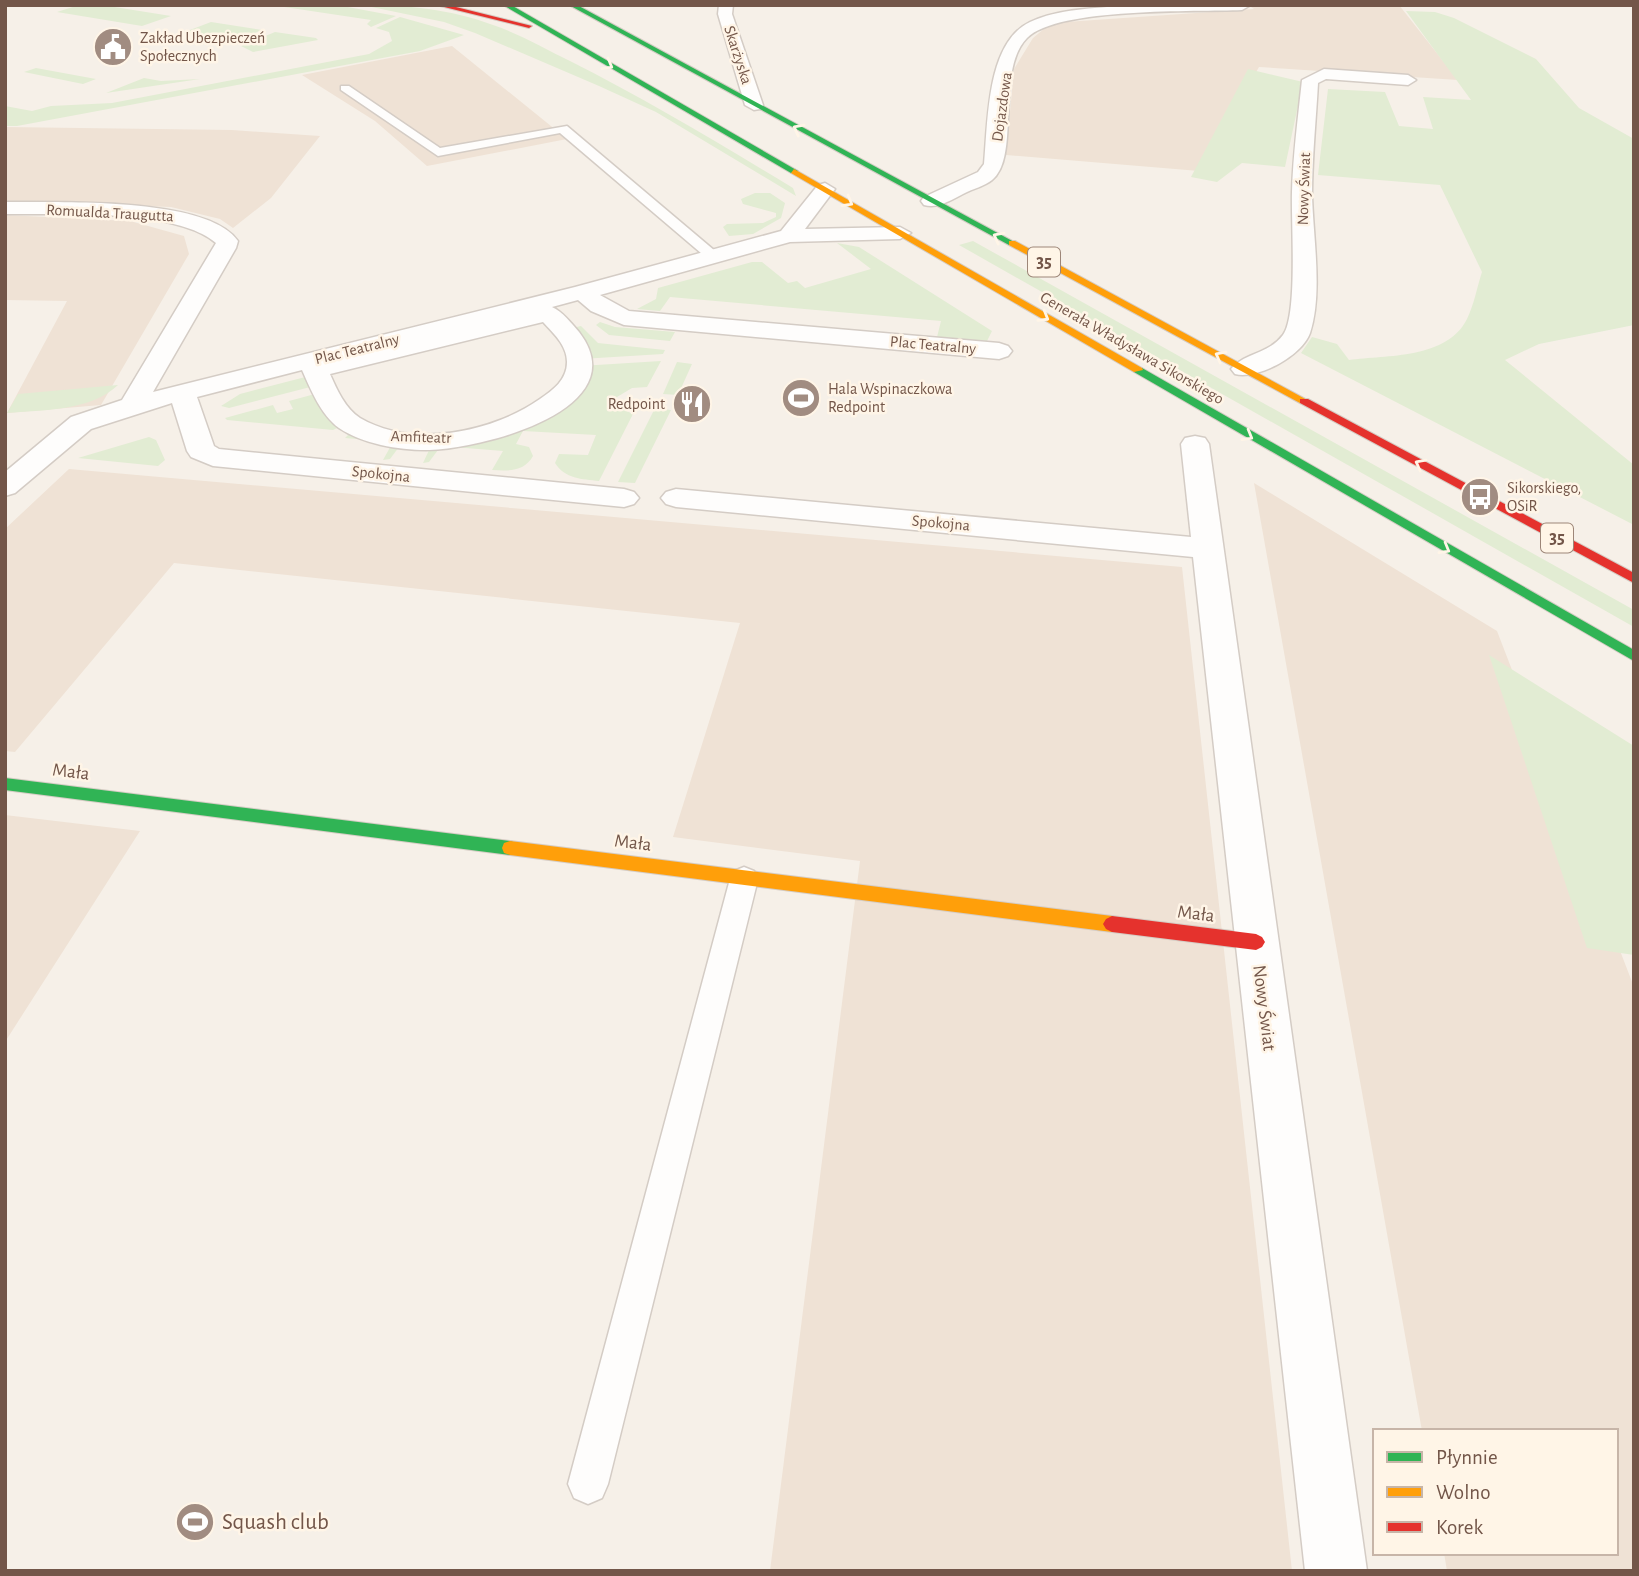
<svg xmlns="http://www.w3.org/2000/svg" width="1639" height="1576" viewBox="0 0 1639 1576" font-family="'Alegreya Sans',sans-serif">
	<style>
		.residential { fill: #efe2d5 }
		.green { fill: #e2ecd3 }
		.lines { fill: none; stroke-linecap: round; stroke-linejoin: round }
		.lane-casing { stroke: #d4ccc5; stroke-width: 3 }
		.street-casing { stroke: #d4ccc5; stroke-width: 3 }
		.fast-casing { stroke: #d5ccc4; stroke-width: 2 }
		.slow-casing { stroke: #d5ccc4; stroke-width: 2 }
		.jam-casing { stroke: #d5ccc4; stroke-width: 2 }
		.lane { fill: #fefdfc; fill-rule: evenodd }
		.street { fill: #fefdfc; fill-rule: evenodd }
		.fast { fill: #30b455; fill-rule: evenodd }
		.slow { fill: #ff9f0a; fill-rule: evenodd }
		.jam { fill: #e5322d; fill-rule: evenodd }
		.oneway { stroke: #fff5e7 }
		.labels { text-anchor: middle; dominant-baseline: central; stroke-width: 5; stroke-linejoin: round; paint-order: stroke }
		.far-poi-label { font-size: 16px; fill: #735649; stroke: #fff5e7; text-anchor: start }
		.far-street-label { font-size: 16px; fill: #735649; stroke: #fff5e7 }
		.shield { fill: #fff5e7; stroke: #9d8678; stroke-width: 2 }
		.shield-label { font-size: 18px; font-weight: bold; fill: #735649 }
		.street-label { font-size: 19px; fill: #735649; stroke: #fff5e7 }
		.near-poi-label { font-size: 23px; fill: #735649; stroke: #fff5e7; text-anchor: start }
	</style>
	<rect width="100%" height="100%" fill="#f6f0e8"/>
	<!-- residential -->
	<path class="residential" d="M1248,5H1399L1458,80L1259,67L1199,171L1006,155L1014,69L1033,38L1051,23L1254,9Z
		M452,46L567,139L427,166L375,121L302,75Z
		M5,127L232,130L320,136L271,198L233,228L220,219L171,207L5,201Z
		M5,215L130,221L184,236L189,254L101,405L7,413L67,301L5,300Z
		M69,469L1182,567L1292,1571H770L860,861L673,837L740,623L174,563L15,752L5,751V529Z
		M1254,483L1497,631L1634,987V1571H1447L1444,1553H1616V1431H1422Z
		M5,815L140,831L5,1042Z"/>
	<!-- green -->
	<path class="green" d="M79,5H102L171,16L142,26L57,12Z
		M271,5H337L396,16L371,27L367,24L371,20Z
		M362,5C406,5 451,9 493,25C520,34 545,49 570,61C647,100 719,143 793,188L796,196L656,112L599,86L475,33L444,22Z
		M1406,11L1435,12L1454,18L1536,59L1579,108L1634,139V325L1539,344L1505,360L1634,465V525L1301,353L1312,337L1337,344L1349,360C1387,355 1447,359 1467,319C1474,305 1477,287 1482,272L1440,185L1318,175L1328,89L1385,92L1399,126L1433,129L1423,97L1471,100Z
		M400,17L464,35L420,51L17,126H5V106L32,111L51,106L112,103L369,54L392,41L389,32L376,28Z
		M211,22L262,30L233,42L182,33Z
		M275,32L316,38L318,40L253,52L241,46Z
		M36,68L96,79L83,84L24,72Z
		M1248,69L1303,82L1285,167L1242,163L1217,182L1191,177Z
		M144,78L161,81L200,79L106,93Z
		M755,193H770L785,203L781,218L753,234L729,236L723,227L727,224L763,223L776,217V213L743,204L741,199Z
		M973,241L1634,610V627L959,245Z
		M837,243L859,247L992,331L987,341L937,337L941,321L670,297L660,311L637,309L656,299L658,288L752,262H762L788,283L797,281L805,288L871,269Z
		M600,322L615,327L675,332L670,341L609,335L596,325Z
		M581,326L598,343L665,350L663,354L581,359L563,330Z
		M661,361L647,387L632,388L617,397L616,406L633,414L599,481C582,479 565,479 555,463L559,454L588,455L596,435L523,431L516,444L529,447L533,456C524,472 508,471 492,470L503,451L441,446L429,462L423,463L431,446L402,443L390,459L383,460L393,442L345,438L357,426L440,440L533,416L580,366Z
		M677,362L692,364L678,395L663,394Z
		M317,374L322,384L229,408L221,406L240,394Z
		M118,385C91,411 42,410 7,413L18,394Z
		M326,391L350,422L333,430L227,420L225,418L273,405L277,413L293,409L289,401Z
		M655,408L671,410L635,483L618,482Z
		M149,437L156,440L165,460L158,466L78,458Z
		M1489,655L1634,746V955L1587,948Z"/>
	<g class="lines">
		<!-- lane casing -->
		<g class="lane-casing">
			<path id="lane" d="M341,86H349L440,148L567,126L721,256L713,261L708,259L560,133L438,156L341,90Z
				M744,867L754,871L758,879L608,1484L602,1498L588,1504L574,1498L568,1484L730,879L734,871Z"/>
		</g>
		<!-- street casing -->
		<g class="street-casing">
			<path id="street" d="M719,5H733L732,14L763,105L760,109L754,110L745,105L718,14Z
				M1125,6H1249L1242,10C1197,12 1058,7 1027,38C995,70 1021,157 992,180C985,186 972,189 963,194C951,200 938,209 924,205L921,201L924,197L978,172L984,164C988,123 986,43 1030,22C1058,9 1094,8 1125,6Z
				M1324,69L1408,75L1416,80L1408,85L1326,79L1318,83C1316,120 1312,158 1312,195C1313,236 1323,294 1310,333C1302,356 1257,380 1235,374L1231,369C1242,354 1269,354 1283,335C1298,315 1291,221 1292,192C1293,155 1298,117 1302,80Z
				M825,183L835,189L805,229L900,227L911,233L900,239L790,242L600,295L629,311L999,343L1008,346L1012,351L1008,356L999,359L624,325L591,311L578,300L552,307C562,311 572,324 579,332C639,410 478,450 426,450C398,450 363,444 339,428C321,415 311,390 302,370L197,397L214,446L219,449L624,489L634,492L639,498L634,504L624,507L213,466L191,457L187,451L172,403L91,429L15,493L5,496V472L71,417L122,400L216,243C175,208 59,215 5,214V202C57,203 207,196 238,241L236,248L153,392L575,287L781,231L818,185ZM543,322C553,333 567,345 567,362C567,380 553,390 540,399C493,432 413,449 360,418C345,408 337,390 330,374Z
				M1195,436L1205,438L1209,444L1367,1571H1305L1193,557L676,507L666,504L661,498L666,492L676,489L1191,537L1181,444L1185,438Z"/>
		</g>
		<!-- fast casing -->
		<g class="fast-casing">
			<path id="fast" d="M503,5H511L798,171L791,173Z
				M569,5H577L1016,243L1009,245Z
				M1134,368H1142L1634,650V661L1134,372Z
				M5,778L510,841L516,843L518,848L516,853L510,855L5,790Z"/>
		</g>
		<!-- slow casing -->
		<g class="slow-casing">
			<path id="slow" d="M794,169L1142,368L1143,370L1134,372L791,173Z
				M1009,241H1015L1309,401L1300,403L1009,245Z
				M510,841L1112,916L1118,919L1121,924L1118,929L1112,932L510,855L504,853L502,848L504,843Z"/>
		</g>
		<!-- jam casing -->
		<g class="jam-casing">
			<path id="jam" d="M436,5H448L532,26L529,28Z
				M1300,399H1308L1634,573V583L1300,403Z
				M1112,916L1256,934L1262,937L1265,942L1262,947L1256,950L1112,932L1106,929L1103,924L1106,919Z"/>
		</g>
		<!-- lane -->
		<use href="#lane" class="lane"/>
		<!-- street -->
		<use href="#street" class="street"/>
		<!-- fast -->
		<use href="#fast" class="fast"/>
		<!-- slow -->
		<use href="#slow" class="slow"/>
		<!-- jam -->
		<use href="#jam" class="jam"/>
	</g>
	<!-- one-way arrows -->
	<defs><path id="oneway-chevron" d="M-2-3.5L2.5 0L-2 3.5" fill="none" stroke-width="1.6" stroke-linecap="round" stroke-linejoin="round" transform="scale(1.75)"/></defs>
	<g class="oneway">
		<use href="#oneway-chevron" transform="translate(608 65) rotate(30)"/>
		<use href="#oneway-chevron" transform="translate(798 129) rotate(-152)"/>
		<use href="#oneway-chevron" transform="translate(848 202) rotate(30)"/>
		<use href="#oneway-chevron" transform="translate(998 237) rotate(-152)"/>
		<use href="#oneway-chevron" transform="translate(1044 317) rotate(31)"/>
		<use href="#oneway-chevron" transform="translate(1220 356) rotate(-152)"/>
		<use href="#oneway-chevron" transform="translate(1248 436) rotate(30)"/>
		<use href="#oneway-chevron" transform="translate(1420 464) rotate(-152)"/>
		<use href="#oneway-chevron" transform="translate(1445 549) rotate(30)"/>
	</g>
	<!-- icons -->
	<defs>
		<g id="civic-disc" transform="scale(2.0125)"><circle r="9.5" fill="#a18c81" stroke="#fff5e7"/><path d="M-.6-6.5H3V-4.5H.6V-3L4-1V1h2V6H-6V1h2V-1L-.6-3ZM-1.2 2.5V6h2.4V2.5Z" fill="#fff"/></g>
		<g id="stadium-disc" transform="scale(2.0125)"><circle r="9.5" fill="#a18c81" stroke="#fff5e7"/><path d="M0-5a6.5 5 0 1 0 0 10a6.5 5 0 1 0 0-10ZM-3.5-1.8h7v3.6h-7Z" fill="#fff"/></g>
		<g id="restaurant-disc" transform="scale(2.0125)"><circle r="9.5" fill="#a18c81" stroke="#fff5e7"/><path d="M-5-6h1v4h1v-4h1v4h1v-4h1v5L-1.5 .5V6h-2V.5L-5-1ZM5-6V6H3V1.5H1.5Q1.5-4 5-6Z" fill="#fff"/></g>
		<g id="bus-disc" transform="scale(2.0125)"><circle r="9.5" fill="#a18c81" stroke="#fff5e7"/><path d="M-5-6H5V4H4V6H2V4H-2V6H-4V4H-5ZM-3.5-4V0h7V-4ZM-3.5 1.2v1.5H-2V1.2ZM2 1.2v1.5H3.5V1.2Z" fill="#fff"/></g>
	</defs>
	<g fill-rule="evenodd">
		<use href="#civic-disc" x="113" y="47"/>
		<use href="#stadium-disc" x="801" y="398"/>
		<use href="#restaurant-disc" x="692" y="404"/>
		<use href="#bus-disc" x="1480" y="497"/>
		<use href="#stadium-disc" x="195" y="1522"/>
	</g>
	<g class="labels">
		<!-- far-poi labels -->
		<g class="far-poi-label">
			<text x="140" y="38">Zakład Ubezpieczeń<tspan x="140" dy="18">Społecznych</tspan></text>
			<text x="828" y="389">Hala Wspinaczkowa<tspan x="828" dy="18">Redpoint</tspan></text>
			<text x="665" y="404" text-anchor="end">Redpoint</text>
			<text x="1507" y="488">Sikorskiego,<tspan x="1507" dy="18">OSiR</tspan></text>
		</g>
		<!-- far-street labels -->
		<g class="far-street-label">
			<text transform="translate(738 55) rotate(72)">Skarżyska</text>
			<text transform="translate(1002 107) rotate(-82)">Dojazdowa</text>
			<text transform="translate(1304 189) rotate(-88)">Nowy Świat</text>
			<text transform="translate(110 213) rotate(3)">Romualda Traugutta</text>
			<text transform="translate(933 345) rotate(5)">Plac Teatralny</text>
			<text transform="translate(1132 348) rotate(30)">Generała Władysława Sikorskiego</text>
			<text transform="translate(357 349) rotate(-14)">Plac Teatralny</text>
			<text transform="translate(421 437) rotate(2)">Amfiteatr</text>
			<text transform="translate(381 474) rotate(6)">Spokojna</text>
			<text transform="translate(941 523) rotate(5)">Spokojna</text>
		</g>
		<!-- shield labels -->
		<g class="shield">
			<rect x="1028" y="247.5" width="32" height="29" rx="5"/>
			<rect x="1541" y="523.5" width="32" height="29" rx="5"/>
		</g>
		<g class="shield-label">
			<text x="1044" y="262">35</text>
			<text x="1557" y="538">35</text>
		</g>
		<!-- street labels -->
		<g class="street-label">
			<text transform="translate(71 772) rotate(7)">Mała</text>
			<text transform="translate(633 843) rotate(7)">Mała</text>
			<text transform="translate(1196 914) rotate(7)">Mała</text>
			<text transform="translate(1264 1008) rotate(83)">Nowy Świat</text>
		</g>
		<!-- near-poi labels -->
		<g class="near-poi-label">
			<text x="222" y="1522">Squash club</text>
		</g>
	</g>
	<!-- border -->
	<rect width="1639" height="1576" fill="none" stroke="#735649" stroke-width="14"/>
	<!-- legend -->
	<rect x="1373" y="1429" width="245" height="126" fill="#fff5e7" stroke="#c7b5a8" stroke-width="2"/>
	<rect x="1387" y="1452" width="35" height="10" fill="#30b455" stroke="#c7b5a8" stroke-width="2"/>
	<text x="1436" y="1464" font-size="21" fill="#735649">Płynnie</text>
	<rect x="1387" y="1487" width="35" height="10" fill="#ff9f0a" stroke="#c7b5a8" stroke-width="2"/>
	<text x="1436" y="1499" font-size="21" fill="#735649">Wolno</text>
	<rect x="1387" y="1522" width="35" height="10" fill="#e5322d" stroke="#c7b5a8" stroke-width="2"/>
	<text x="1436" y="1534" font-size="21" fill="#735649">Korek</text>
</svg>
